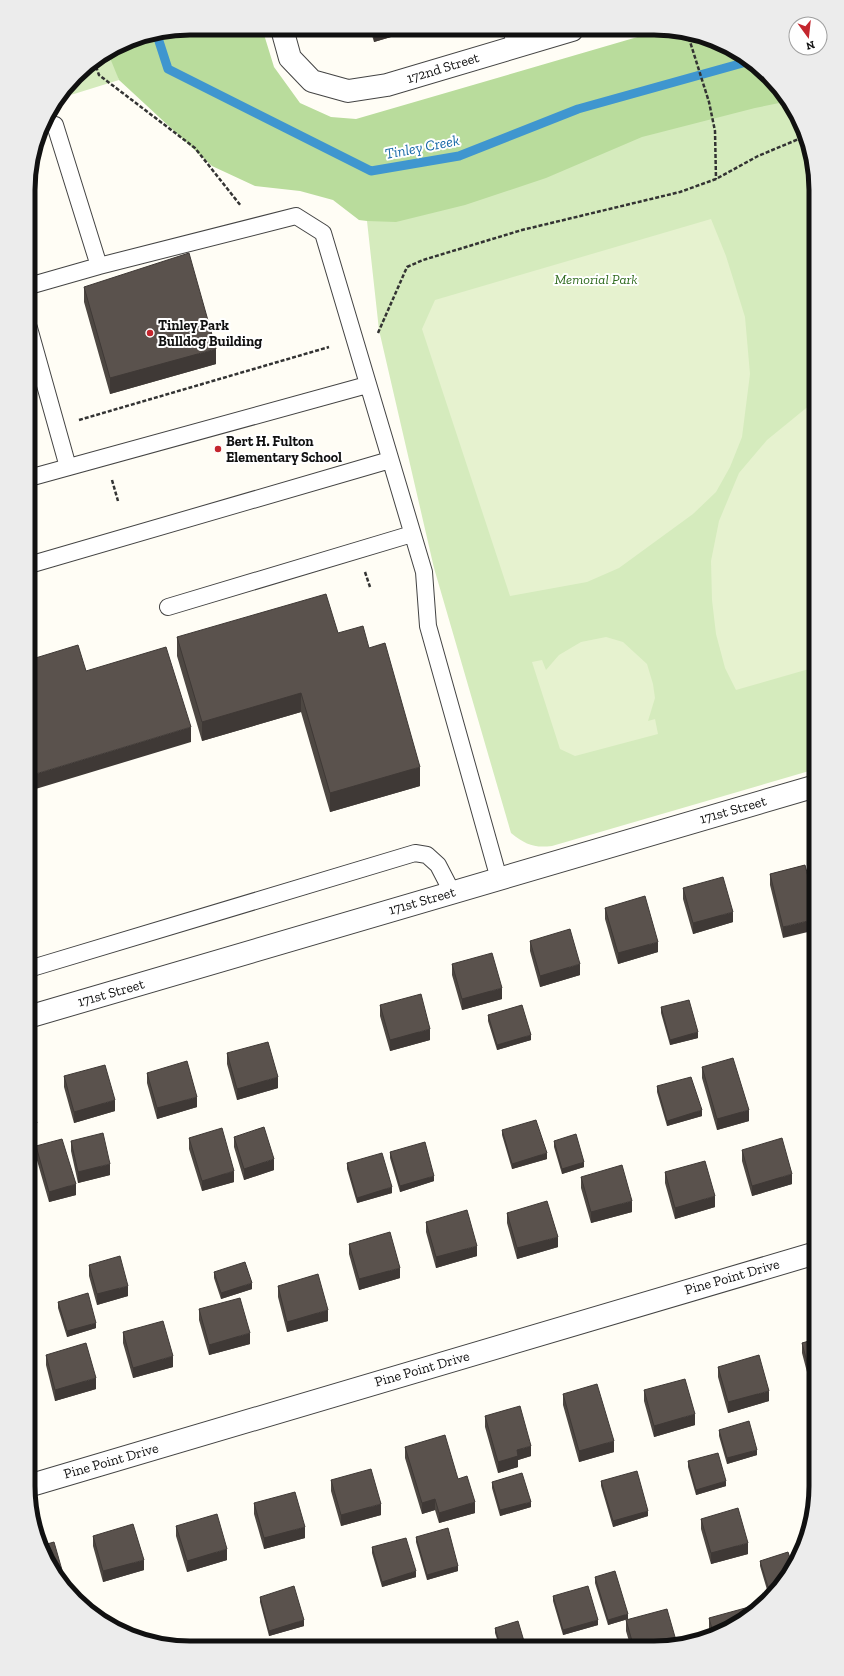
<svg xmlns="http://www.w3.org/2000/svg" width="844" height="1676" viewBox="0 0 844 1676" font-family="'Zilla Slab',serif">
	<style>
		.green { fill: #d5ebbd }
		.forest { fill: #b9dc9c }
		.pitch { fill: #e6f2cf }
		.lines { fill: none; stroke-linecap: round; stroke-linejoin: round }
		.stream { stroke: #3f96cf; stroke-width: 9 }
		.lane-casing { stroke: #444; stroke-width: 18 }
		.street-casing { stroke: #444; stroke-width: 24 }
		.path { stroke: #333; stroke-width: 2.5; stroke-dasharray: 4 2; stroke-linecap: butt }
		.lane { stroke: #fff; stroke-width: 16 }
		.street { stroke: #fff; stroke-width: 22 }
		.wall { fill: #4d4742 }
		.shaded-wall { fill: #3f3936 }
		.building { fill: #5a524d; stroke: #3f3936 }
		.poi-dot { fill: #c4262e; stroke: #fff; stroke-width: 1.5 }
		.labels { text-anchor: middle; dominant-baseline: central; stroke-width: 4; stroke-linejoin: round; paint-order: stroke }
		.street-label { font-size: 14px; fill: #111; stroke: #fff }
		.park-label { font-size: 14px; font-style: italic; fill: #2f6b1f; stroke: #fff }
		.poi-label { font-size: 14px; font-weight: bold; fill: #111; stroke: #fff; text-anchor: start }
		.water-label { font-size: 15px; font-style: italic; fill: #1768a6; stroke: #fff }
		.rim { fill: none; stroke: #111; stroke-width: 5 }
	</style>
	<rect width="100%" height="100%" fill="#fffdf5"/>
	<!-- green -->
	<path class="green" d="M658,31H686L726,45L761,68L789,100L807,138L816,190V769L552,846C534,848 526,845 511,833L434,568L379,330L367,221Z
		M110,51L119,80L61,98L83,68Z"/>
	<!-- forest -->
	<path class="forest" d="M190,28H262L274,67L300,103L331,117L356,119L658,31C667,31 677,30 686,31C728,40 765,67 789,101L755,108L642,137L546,178L465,205L396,222L367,221L359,220L333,200L300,191L255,186L212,166L119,80L108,53L128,40Z"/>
	<!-- pitch -->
	<path class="pitch" d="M711,219L726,256L745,317L750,374L742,437L730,467L716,492L693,514L619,568L587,582L510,596L422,329L435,300Z
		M816,400V667L736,690L725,668L716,634L712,600L711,561L719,521L739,473L767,440Z
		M606,637L623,642L647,664L653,684L655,698L648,721L655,719L658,734L575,756L560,749L532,662L542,660L546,670L559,655L581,642Z"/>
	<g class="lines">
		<!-- stream -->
		<path class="stream" d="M157,35L168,69L371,171L459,156L578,109L750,61"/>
		<!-- lane casing -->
		<g class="lane-casing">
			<path id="lane" d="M511,30L516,46
				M44,122L55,125L99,266
				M29,286L99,266L296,216L323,233L424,572L428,626L499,879
				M29,328L68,467
				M29,478L367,385
				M29,565L390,460
				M168,607L412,534
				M29,971L32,968L415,853L427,855L438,865L452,892"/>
		</g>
		<!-- street casing -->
		<g class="street-casing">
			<path id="street" d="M282,29L290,58L312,81L348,91L387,85L572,30
				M28,1017L816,786
				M28,1486L816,1253"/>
		</g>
		<!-- path -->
		<path class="path" d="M687,32L709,102L715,131L716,179
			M94,61L99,75L195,148L241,206
			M378,333L407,267L423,260L522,230L680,192L716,179L758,156L806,136
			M79,420L329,347
			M112,480L118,501
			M365,572L370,587"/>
		<!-- lane -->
		<use href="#lane" class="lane"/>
		<!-- street -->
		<use href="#street" class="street"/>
	</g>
	<!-- wall -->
	<path class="wall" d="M370,29H418L374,42Z
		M84,287L216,364L110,394L84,302Z
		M338,633L369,648L420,786L330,812L301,712L202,741L177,656V637Z
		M805,865L783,938L770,885V874Z
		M683,888L733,922L693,934L683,899Z
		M605,908L658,952L618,964L605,919Z
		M530,941L580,975L540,987L530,951Z
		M452,964L502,999L462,1010L452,975Z
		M380,1005L430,1040L390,1051L380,1016Z
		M661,1007L698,1038L670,1045L661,1013Z
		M488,1015L531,1040L497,1050L488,1021Z
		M227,1053L278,1088L237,1100L227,1064Z
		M702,1067L749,1121L717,1130L702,1078Z
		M147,1073L197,1107L157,1119L147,1083Z
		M64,1076L115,1111L74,1123L64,1087Z
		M657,1086L702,1116L667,1126L657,1092Z
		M502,1130L547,1159L512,1169L502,1135Z
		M234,1137L274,1170L244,1180L234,1147Z
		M189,1138L234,1182L202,1191L189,1149Z
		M71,1141L110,1175L78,1183L71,1151Z
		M554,1141L584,1167L562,1174L554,1147Z
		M36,1146L76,1195L49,1202L36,1157Z
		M742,1150L792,1184L752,1196L742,1161Z
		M390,1152L434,1181L400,1192L390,1158Z
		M347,1163L392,1193L357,1203L347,1169Z
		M665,1172L715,1207L675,1219L665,1183Z
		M581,1177L632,1212L591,1223L581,1188Z
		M507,1213L558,1247L517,1259L507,1223Z
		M426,1222L477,1256L436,1268L426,1232Z
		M349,1244L400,1278L359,1290L349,1254Z
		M89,1265L128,1296L97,1305L89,1276Z
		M214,1272L252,1289L221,1299L214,1278Z
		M278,1286L328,1321L287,1332L278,1297Z
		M58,1302L96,1328L67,1337L58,1308Z
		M199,1309L250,1344L209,1355L199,1320Z
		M123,1332L173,1367L133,1378L123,1343Z
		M816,1339L812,1391L802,1353V1343Z
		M46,1355L96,1389L55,1401L46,1365Z
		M718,1367L769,1401L728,1413L718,1377Z
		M644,1390L695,1425L654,1437L644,1401Z
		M563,1394L614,1452L579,1462L563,1405Z
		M485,1416L531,1456L518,1460V1467L498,1473L485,1427Z
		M719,1430L757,1455L727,1464L719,1436Z
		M405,1447L458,1479L475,1513L439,1523L435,1510L422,1514L405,1458Z
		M688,1461L726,1486L696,1495L688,1467Z
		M331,1480L381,1515L341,1526L331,1491Z
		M601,1481L648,1516L613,1527L601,1486Z
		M492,1482L531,1507L500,1516L492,1488Z
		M254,1503L305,1538L264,1549L254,1514Z
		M701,1519L748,1554L711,1564L701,1529Z
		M176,1526L227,1560L187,1572L176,1536Z
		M93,1536L144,1570L103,1582L93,1546Z
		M416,1537L458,1571L427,1580L416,1542Z
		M372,1547L416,1577L382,1587L372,1553Z
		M760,1561L793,1567L768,1593L760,1566Z
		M595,1577L628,1619L608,1625L595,1583Z
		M553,1596L598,1625L563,1635L553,1601Z
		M260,1597L304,1626L269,1636L260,1602Z
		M709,1618L744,1621L711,1637L709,1629Z
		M626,1620L654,1648H631L626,1631Z
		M495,1628L526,1648H500L495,1633Z"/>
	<!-- shaded-wall -->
	<path class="shaded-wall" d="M374,29H418L374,42Z
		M216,349V364L110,394V378Z
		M301,693V712L202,741V722Z
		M191,727V742L29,791V776Z
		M420,767V786L330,812V793Z
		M733,912V922L693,934V923Z
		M816,919V930L783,938V927Z
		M658,942V952L618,964V953Z
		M580,964V975L540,987V976Z
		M502,988V999L462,1010V999Z
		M430,1029V1040L390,1051V1040Z
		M698,1032V1038L670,1045V1040Z
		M531,1035V1040L497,1050V1045Z
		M278,1077V1088L237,1100V1089Z
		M197,1097V1107L157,1119V1108Z
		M115,1100V1111L74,1123V1112Z
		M702,1110V1116L667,1126V1121Z
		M749,1110V1121L717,1130V1119Z
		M37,1123V1134L28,1136V1126Z
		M547,1153V1159L512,1169V1164Z
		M274,1159V1170L244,1180V1169Z
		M584,1162V1167L562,1174V1169Z
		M110,1164V1175L78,1183V1172Z
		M234,1171V1182L202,1191V1181Z
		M792,1174V1184L752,1196V1186Z
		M434,1176V1181L400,1192V1186Z
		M76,1184V1195L49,1202V1192Z
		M392,1187V1193L357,1203V1198Z
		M715,1196V1207L675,1219V1208Z
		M632,1201V1212L591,1223V1212Z
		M558,1237V1247L517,1259V1248Z
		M477,1246V1256L436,1268V1257Z
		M400,1268V1278L359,1290V1279Z
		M252,1283V1289L221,1299V1293Z
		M128,1286V1296L97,1305V1294Z
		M328,1310V1321L287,1332V1322Z
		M96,1323V1328L67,1337V1331Z
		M250,1333V1344L209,1355V1345Z
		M173,1356V1367L133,1378V1368Z
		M96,1378V1389L55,1401V1390Z
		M816,1380V1390L812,1391V1381Z
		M769,1391V1401L728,1413V1402Z
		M695,1414V1425L654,1437V1426Z
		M614,1441V1452L579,1462V1451Z
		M531,1446V1456L518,1460V1467L498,1473V1462L517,1450Z
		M757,1450V1455L727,1464V1458Z
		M726,1481V1486L696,1495V1490Z
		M435,1499V1510L422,1514V1503Z
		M475,1502V1513L439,1523V1513Z
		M531,1502V1507L500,1516V1510Z
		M381,1504V1515L341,1526V1515Z
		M648,1511V1516L613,1527V1521Z
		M305,1527V1538L264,1549V1538Z
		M748,1543V1554L711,1564V1553Z
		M227,1549V1560L187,1572V1561Z
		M144,1560V1570L103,1582V1571Z
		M458,1566V1571L427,1580V1575Z
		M416,1571V1577L382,1587V1582Z
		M784,1583L777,1590L768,1593V1587Z
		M628,1614V1619L608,1625V1620Z
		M304,1620V1626L269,1636V1631Z
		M598,1620V1625L563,1635V1630Z"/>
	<!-- building -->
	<path class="building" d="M189,253L216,349L110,378L84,287Z
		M326,594L338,633L363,626L369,648L385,643L420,767L330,793L301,693L202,722L177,637Z
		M78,645L86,671L166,647L191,727L29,776V660Z
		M805,865L816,907V919L783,927L770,874Z
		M723,877L733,912L693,923L683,888Z
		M645,896L658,942L618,953L605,908Z
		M570,929L580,964L540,976L530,941Z
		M492,953L502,988L462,999L452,964Z
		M421,994L430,1029L390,1040L380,1005Z
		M689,1000L698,1032L670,1040L661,1007Z
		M522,1005L531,1035L497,1045L488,1015Z
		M268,1042L278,1077L237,1089L227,1053Z
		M733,1058L749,1110L717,1119L702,1067Z
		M187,1061L197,1097L157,1108L147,1073Z
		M105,1065L115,1100L74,1112L64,1076Z
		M691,1077L702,1110L667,1121L657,1086Z
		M28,1093L37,1123L28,1126Z
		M536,1120L547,1153L512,1164L502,1130Z
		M264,1127L274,1159L244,1169L234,1137Z
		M222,1128L234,1171L202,1181L189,1138Z
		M103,1133L110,1164L78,1172L71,1141Z
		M576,1134L584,1162L562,1169L554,1141Z
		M782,1138L792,1174L752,1186L742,1150Z
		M62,1139L76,1184L49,1192L36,1146Z
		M425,1142L434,1176L400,1186L390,1152Z
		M382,1153L392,1187L357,1198L347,1163Z
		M705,1161L715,1196L675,1208L665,1172Z
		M622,1165L632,1201L591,1212L581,1177Z
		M547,1201L558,1237L517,1248L507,1213Z
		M467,1210L477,1246L436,1257L426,1222Z
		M390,1232L400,1268L359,1279L349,1244Z
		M120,1256L128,1286L97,1294L89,1265Z
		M245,1262L252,1283L221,1293L214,1272Z
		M318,1274L328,1310L287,1322L278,1286Z
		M88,1293L96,1323L67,1331L58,1302Z
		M240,1298L250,1333L209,1345L199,1309Z
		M163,1321L173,1356L133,1368L123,1332Z
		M816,1339V1380L812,1381L802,1343Z
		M86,1343L96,1378L55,1390L46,1355Z
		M759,1355L769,1391L728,1402L718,1367Z
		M685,1379L695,1414L654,1426L644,1390Z
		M597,1384L614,1441L579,1451L563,1394Z
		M520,1406L531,1446L517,1450L518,1456L498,1462L485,1416Z
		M749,1421L757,1450L727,1458L719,1430Z
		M445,1435L458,1479L467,1476L475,1502L439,1513L435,1499L422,1503L405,1447Z
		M718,1453L726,1481L696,1490L688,1461Z
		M371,1469L381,1504L341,1515L331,1480Z
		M637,1471L648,1511L613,1521L601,1481Z
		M522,1473L531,1502L500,1510L492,1482Z
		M295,1492L305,1527L264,1538L254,1503Z
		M738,1508L748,1543L711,1553L701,1519Z
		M217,1514L227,1549L187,1561L176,1526Z
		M133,1524L144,1560L103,1571L93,1536Z
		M448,1528L458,1566L427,1575L416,1537Z
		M406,1538L416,1571L382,1582L372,1547Z
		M54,1542L68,1591L55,1576L40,1546Z
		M788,1552L793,1567L784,1583L768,1587L760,1561Z
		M615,1571L628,1614L608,1620L595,1577Z
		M294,1586L304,1620L269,1631L260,1597Z
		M588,1586L598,1620L563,1630L553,1596Z
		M749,1607L751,1614L744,1621L714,1636L709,1618Z
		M667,1609L677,1644L654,1648H634L626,1620Z
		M518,1621L526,1648H501L495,1628Z
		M592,1640L594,1648H564Z
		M401,1642L403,1647H385Z"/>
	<!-- markers -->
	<g class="poi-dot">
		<circle cx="150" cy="333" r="4"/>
		<circle cx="218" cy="449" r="4"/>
	</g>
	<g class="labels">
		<!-- street labels -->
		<g class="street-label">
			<text transform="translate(443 68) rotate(-17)">172nd Street</text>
			<text transform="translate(733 810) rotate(-16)">171st Street</text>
			<text transform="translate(422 901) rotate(-16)">171st Street</text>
			<text transform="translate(111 993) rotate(-16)">171st Street</text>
			<text transform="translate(732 1277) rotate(-16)">Pine Point Drive</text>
			<text transform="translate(422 1369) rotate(-16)">Pine Point Drive</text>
			<text transform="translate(111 1461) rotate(-16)">Pine Point Drive</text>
		</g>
		<!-- park labels -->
		<g class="park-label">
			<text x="596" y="279">Memorial Park</text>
		</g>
		<!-- poi labels -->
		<g class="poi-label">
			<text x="158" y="325">Tinley Park<tspan x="158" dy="16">Bulldog Building</tspan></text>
			<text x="226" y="441">Bert H. Fulton<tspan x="226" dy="16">Elementary School</tspan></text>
		</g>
		<!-- water labels -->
		<g class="water-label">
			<text transform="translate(422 147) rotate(-11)">Tinley Creek</text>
		</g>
	</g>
	<!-- crop -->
	<path d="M0 0H844V1676H0ZM190 35H654A155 155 0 0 1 809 190V1486A155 155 0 0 1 654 1641H190A155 155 0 0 1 35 1486V190A155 155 0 0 1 190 35Z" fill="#ececec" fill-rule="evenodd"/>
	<path class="rim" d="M190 35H654A155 155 0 0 1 809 190V1486A155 155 0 0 1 654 1641H190A155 155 0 0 1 35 1486V190A155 155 0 0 1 190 35Z"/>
	<!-- north arrow -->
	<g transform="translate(808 36) rotate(165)"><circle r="19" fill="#ffffff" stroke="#a0a0a0"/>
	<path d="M0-3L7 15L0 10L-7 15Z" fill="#c4262e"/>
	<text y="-6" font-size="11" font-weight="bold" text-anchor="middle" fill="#111111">N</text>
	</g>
</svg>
